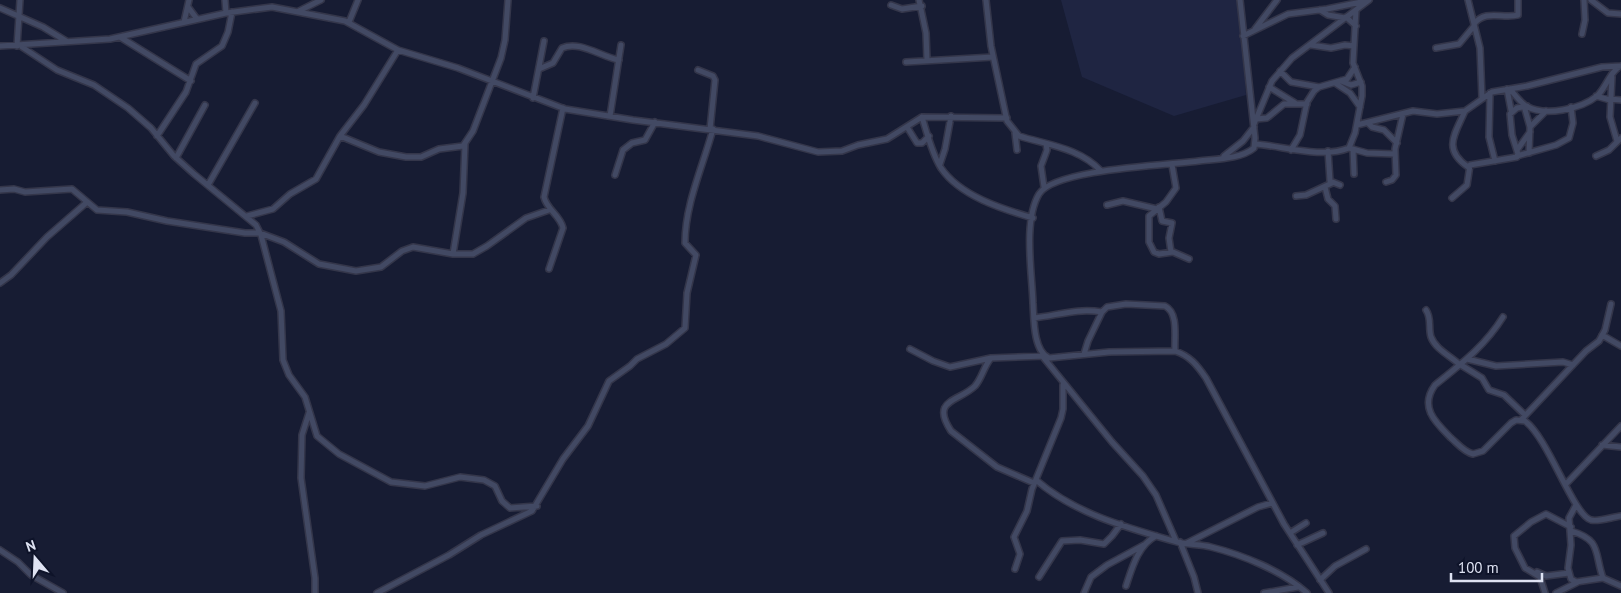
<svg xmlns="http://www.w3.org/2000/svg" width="1621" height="593" viewBox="0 0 1621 593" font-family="'PT Sans',sans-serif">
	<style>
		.built { fill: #1f2542 }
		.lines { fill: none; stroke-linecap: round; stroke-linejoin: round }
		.minor-casing { stroke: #34364a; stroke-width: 8 }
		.minor { stroke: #424963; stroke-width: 5 }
	</style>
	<rect width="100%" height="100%" fill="#171c33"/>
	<!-- built -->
	<path class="built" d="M1061,0H1240L1246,95L1174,116L1082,77Z"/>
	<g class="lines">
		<!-- minor casing -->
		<g class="minor-casing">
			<path id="minor" d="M225,0L226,13
				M919,0L926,33L927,60
				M986,0L991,46L1007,121L1019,136C1048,145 1080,148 1101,171
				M1240,0L1255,138L1254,148C1241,159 1216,159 1199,161C1168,165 1054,169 1039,194C1023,221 1032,273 1033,303C1034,318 1033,351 1049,358L1109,352L1175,351C1190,356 1197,365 1206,378L1284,524L1329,593
				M1468,0L1480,48L1482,98
				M1591,0L1608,13L1621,14
				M891,5L902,9L922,6
				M188,7L197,19
				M0,8L43,27L66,41
				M1320,10L1328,15L1345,18
				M299,11L321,0
				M1346,17L1356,26
				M184,22L189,0
				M349,22L358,0
				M1474,24C1485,9 1503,19 1518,15V0
				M1255,29L1277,0
				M1582,34L1585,20L1584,0
				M1243,36L1288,14L1327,9L1366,1
				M120,37L191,81
				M1311,45L1331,48L1345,45L1354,46
				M0,46L110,39L226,13L272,7L345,21L398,50L458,68L565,109L633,120L758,136L818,152L842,151L858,145L887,139L922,117L1007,118
				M17,46L20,0
				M22,47L57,70L94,85L128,108L151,128L174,156L194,174L256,225L261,235L281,311L283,360L289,375L305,397L317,436L339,454L391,482L425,486L460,477L484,480L495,486L502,501L510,508L537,506
				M1436,48L1459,44L1474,26
				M906,62L993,57
				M539,69L553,63L562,48C580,40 601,57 619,60
				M698,70L713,76L715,80L710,129
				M1280,71L1291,82L1319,87
				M1612,77L1610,117L1617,141
				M1341,81L1351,85L1361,82
				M1335,83L1350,93L1360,107
				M1269,87L1295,103
				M1507,89L1511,110
				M1510,89C1515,95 1520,102 1526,106C1545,117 1581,109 1597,96C1606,88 1610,71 1621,66
				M1490,93L1489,137L1495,161
				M1596,96L1610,100
				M533,98L544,41
				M1610,99L1621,100
				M1524,106L1530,127L1529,153
				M1465,111C1455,134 1442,149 1468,167
				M610,116L621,45
				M922,117C927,133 932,154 941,168C960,196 1002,209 1033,218
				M1256,119L1267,118L1284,104H1307
				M1368,123L1372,127L1384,130L1397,143
				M1254,124L1272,81L1292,58L1369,0
				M1357,125L1413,111L1437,114L1465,111L1492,92L1527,86L1602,67L1621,66
				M907,127L917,143H922L929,136
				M1530,127L1546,111
				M1015,133L1017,150
				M157,136L186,92L196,64L222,46L228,32L232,12
				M340,136L379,152L406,157H421L439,149L463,146L473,131L501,58L505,40L508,0
				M1255,144C1283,146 1322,159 1349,148L1355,133L1362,96V86L1353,63L1356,10
				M1349,148L1367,153L1395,154
				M1353,149L1354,174
				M1291,150L1300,135L1307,102L1314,91L1319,87L1347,79L1355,67
				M1517,150L1530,132
				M1328,151L1330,181L1340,185
				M1224,156L1243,141L1254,127
				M1517,156L1556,145L1569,138L1573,123L1571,107
				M1596,156L1609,150L1621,138
				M176,158L205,105
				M940,164L945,149L951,116
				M1172,165L1176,188L1166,202L1149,216V242L1154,252L1159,254L1173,252L1189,259
				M615,175L623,150L632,143L645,140L655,122
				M1386,182L1392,180L1396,175L1395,149L1403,114
				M208,185L255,103
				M1044,187L1041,166L1047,150L1046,144
				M1325,187L1328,199L1335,206L1336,219
				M0,190L14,189L25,192L72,189L97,210L127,212L167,221L245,233H260L284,242L319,264L356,271L381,267L402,251L413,247L453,254H473L487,246L526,218L549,210
				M1296,196L1306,195L1332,183
				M1452,198L1467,185L1470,165L1517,157L1518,154L1512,135L1510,114L1517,108L1527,106
				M1107,205L1123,201L1157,209
				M1159,207L1162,221L1172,223L1169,238L1171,252
				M247,216L273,209L290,194L316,179L340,136L364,105L398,50
				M453,254L463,193L465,144
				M549,269L563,228C560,215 547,210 544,197L563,108
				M0,283L11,275L47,237L86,203
				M1426,310C1432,319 1428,327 1431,337C1436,350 1451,356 1460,365
				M1503,317C1485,346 1461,364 1435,385C1419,407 1435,422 1451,438C1458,444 1464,452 1473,454L1483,451L1511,423L1516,420L1525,421C1549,439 1573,515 1591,520C1599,522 1612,517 1621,516
				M1034,318C1059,315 1077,308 1102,312
				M1602,335L1621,346
				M910,349L933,361L950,367L991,358
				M1084,354L1088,341L1102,312L1107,307L1126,304L1165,306C1179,313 1174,338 1175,351
				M1043,357L1112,442L1143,476L1156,495L1176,541
				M1467,359L1496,366L1563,362L1573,365
				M1461,365L1482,378L1489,390L1504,395L1525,415
				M309,413L302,435L301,478L315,578V593
				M1521,420L1586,351L1599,341L1605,330L1611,304
				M1602,445L1621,447
				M1036,480C1075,514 1128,528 1177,542C1188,545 1200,544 1211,547C1243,555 1282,571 1307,593
				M1034,483L997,467L951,431C930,399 959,402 975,386C982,378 984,366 991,358L1046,356
				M1566,484L1621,426
				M1576,505L1569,518L1571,545L1568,568L1571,579L1576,582L1603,578L1621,586
				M1571,531C1602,540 1594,553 1603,578
				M1290,533L1306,523
				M1180,542L1194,577L1198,593
				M1187,543L1258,507L1272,503
				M1297,545L1323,533
				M0,550L18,562L31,575L63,593
				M1015,569L1020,554L1014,537L1027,511L1032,489L1061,418L1063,409V385
				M1537,572L1546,576L1569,573
				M1039,577L1062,541L1080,540L1104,544L1112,536L1121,524
				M1320,580L1335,566L1366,549
				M1126,586C1132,568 1138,545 1156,536
				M377,593L449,555L481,535L532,511L563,459L588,426L609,381L630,366L637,359L666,344L685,328L687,293L696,255L685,243C685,204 703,166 713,129
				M1084,593L1091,577L1107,565L1144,545
				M1264,593L1298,587
				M1545,593L1540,577L1525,568L1515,548L1514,536L1531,522L1546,514L1571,527
				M1556,593L1578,582"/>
		</g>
		<!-- minor -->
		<use href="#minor" class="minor"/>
	</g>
	<!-- north arrow -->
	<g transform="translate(35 558) rotate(341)" stroke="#0e1329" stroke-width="4" paint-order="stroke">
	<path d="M0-4L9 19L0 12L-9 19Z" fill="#dee2f2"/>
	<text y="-8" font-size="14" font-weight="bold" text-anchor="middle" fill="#dee2f2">N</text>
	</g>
	<!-- scale -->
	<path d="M1451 573v8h91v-8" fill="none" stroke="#dee2f2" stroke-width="2.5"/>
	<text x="1458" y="573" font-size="15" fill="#dee2f2" stroke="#0e1329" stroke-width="4" paint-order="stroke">100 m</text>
</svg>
